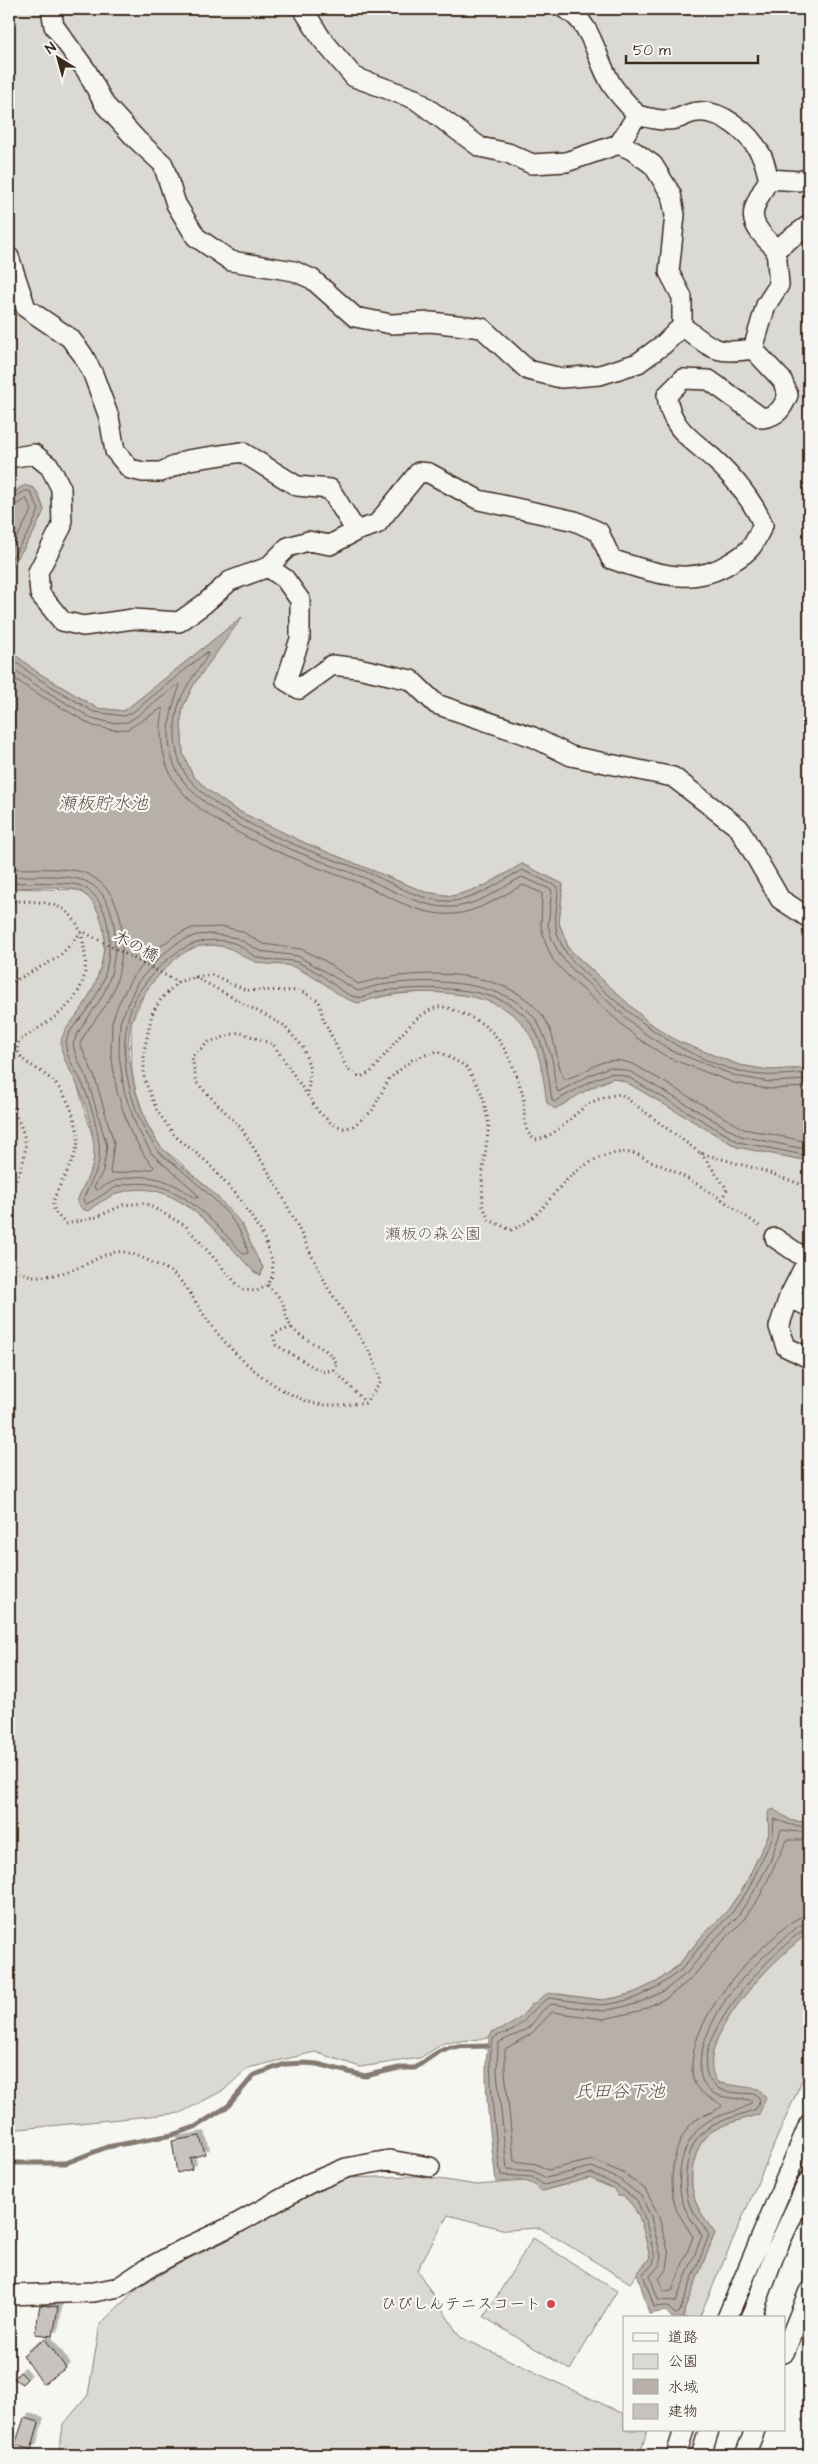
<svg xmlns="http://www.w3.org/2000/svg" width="818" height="2464" viewBox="0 0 818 2464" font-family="'Architects Daughter','Klee One',sans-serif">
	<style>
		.green { fill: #dad9d3; stroke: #8a8278 }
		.water { fill: #b6b0a9; stroke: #857a71 }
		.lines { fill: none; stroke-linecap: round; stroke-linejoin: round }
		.shore { stroke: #6c6056; stroke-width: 1 }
		.stream { stroke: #857a71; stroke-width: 5 }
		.building { fill: #c8c3be; stroke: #3b2a1e; filter: url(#shadow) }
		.minor-casing { stroke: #3b2a1e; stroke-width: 22 }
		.path { stroke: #3b2a1e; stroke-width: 3; stroke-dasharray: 1 4; stroke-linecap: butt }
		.minor { stroke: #f6f6f2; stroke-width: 19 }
		.poi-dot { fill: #d1495b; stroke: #f6f6f2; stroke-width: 2 }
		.labels { text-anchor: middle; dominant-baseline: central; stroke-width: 4.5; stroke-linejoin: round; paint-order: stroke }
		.street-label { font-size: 16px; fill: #3b2a1e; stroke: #f6f6f2 }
		.park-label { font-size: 16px; fill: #63564b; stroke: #f6f6f2 }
		.poi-label { font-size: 16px; fill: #3b2a1e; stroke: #f6f6f2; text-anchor: end }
		.water-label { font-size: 18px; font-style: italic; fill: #605248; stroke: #f6f6f2 }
	</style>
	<defs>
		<filter id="shadow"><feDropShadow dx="4.5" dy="-4.5" stdDeviation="0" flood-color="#0004"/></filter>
	</defs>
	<rect width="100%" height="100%" fill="#f6f6f2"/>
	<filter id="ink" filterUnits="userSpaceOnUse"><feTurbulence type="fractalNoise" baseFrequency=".02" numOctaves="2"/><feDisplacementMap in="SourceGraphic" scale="10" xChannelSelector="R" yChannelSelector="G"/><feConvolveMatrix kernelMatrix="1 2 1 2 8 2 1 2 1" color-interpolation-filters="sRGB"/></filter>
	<g filter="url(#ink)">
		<!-- green -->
		<path class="green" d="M9,9H809V1068L769,1070L739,1065L677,1041L648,1022L569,949L559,923L563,884L522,864L486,885L467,892L452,896L425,892L305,843L234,809L208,790L193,776L183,754L181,720L183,707L194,684L242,617L124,711L97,708L37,672L9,650V571L34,532L44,510L39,494L32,487H20L9,497Z
			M9,888L78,890L91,899L100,915L105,931L103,957L96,983L83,1007L66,1030L65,1060L77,1084L96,1148L92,1167L77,1202L88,1210C159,1154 207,1222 254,1272L261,1275L263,1267L255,1256L244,1228L181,1163L161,1148L147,1124L135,1088L132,1071L131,1023L146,990L168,964L184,952L199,946L211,945L234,948L256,962L293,966L359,1003C404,987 498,984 528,1029C542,1050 544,1079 547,1103L561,1106L577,1095L613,1078L626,1082L737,1147L809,1161V1822L792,1821L773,1810L768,1819L769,1834L744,1887L727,1911L702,1936L678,1965L657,1982L633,1993L615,1998L602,2000L559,1994L532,2004L520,2019L508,2028L493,2031L488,2038L444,2043L420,2058L360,2067L315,2052L248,2068L224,2090L180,2113L9,2130Z
			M809,1933V2064L699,2318H684V2311L715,2233C696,2209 686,2188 695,2158C697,2151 700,2143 705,2137C717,2124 743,2120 759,2114C753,2106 745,2092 737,2087C727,2082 715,2087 712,2073C701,2032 778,1954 809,1933Z
			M419,2176L477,2185L524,2181L531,2182L542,2191L590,2178L614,2189L618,2196H623C642,2210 644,2235 650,2257L630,2283L540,2228L506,2230L448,2215L417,2270L460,2337L624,2414V2430H647L640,2455H59L63,2425L88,2395L100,2324L140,2286L182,2262L226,2241L261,2220L343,2178Z
			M533,2238L617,2291L570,2370L484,2317Z"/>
		<!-- water -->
		<path class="water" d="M25,485L35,489L44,510L34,532L9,571V497Z
			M242,617L194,684L183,707L181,720L183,754L193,776L208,790L234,809L305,843L425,892L452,896L467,892L486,885L522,864L563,884L559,923L569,949L648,1022L677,1041L739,1065L769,1070L809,1068V1161L737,1147L626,1082L613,1078L597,1084L555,1109L547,1103C542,1069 539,1032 508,1011C477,990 415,989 378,997C370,998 363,1005 355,1002C339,998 327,984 313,976C307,973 300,969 294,967C282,963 268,966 257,962C239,957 234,945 211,945C185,945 169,964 153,982C144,993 135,1007 131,1022C123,1054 139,1124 162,1148C181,1168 206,1183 224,1204C231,1212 240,1221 245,1230C251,1243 255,1256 263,1267L261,1275L254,1272C207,1222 159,1154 88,1211L82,1209L77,1201C81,1190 88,1178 92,1167C99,1145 86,1103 76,1082C71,1070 61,1057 61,1044C61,1029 78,1017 84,1005C101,977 113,938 96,908C92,901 86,893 77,890C59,885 28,888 9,888V650L37,672L97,708L124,711Z
			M773,1809L792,1821L809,1822V1933C778,1954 687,2043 718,2083L759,2089L766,2098L759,2114C743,2120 717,2124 705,2137C700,2143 697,2151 695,2158C686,2188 696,2209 715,2233L684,2311V2318H672L666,2311L649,2314L637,2272L649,2261L650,2257C644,2235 642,2210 623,2196H618L614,2189L590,2178L541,2191C530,2177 513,2181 496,2182C493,2151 477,2054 493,2031C524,2024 524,2007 548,1993L602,2000L615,1998L633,1993L657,1982L678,1966L702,1936L727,1911L744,1887L769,1834L768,1812Z"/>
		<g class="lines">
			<!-- shore -->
			<path class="shore" d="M9,501L25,491H30L39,510L30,530L9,563
				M9,507L16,505L26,498L32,510L9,552
				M9,657L34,676L94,712L124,716L133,712L207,652L208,655C197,672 183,688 178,707C172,730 174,762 190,780C224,820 307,851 357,868C387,879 419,903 453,901C478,899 501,881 522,870L558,887C558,905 552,922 559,939C566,959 586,974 601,988C644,1027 693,1063 752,1074C771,1077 791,1074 809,1073
				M9,665L31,682L91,718L112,723L127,722L136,717L179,684L180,686C167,716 162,756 185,783C222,828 304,854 357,875C387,886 420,909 453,907C479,905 501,888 522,877L552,890L548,925L552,940L560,955L574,971L641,1031L672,1051L736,1076L769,1082L809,1080
				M9,674L28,688L93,726L113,730L128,729L162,708C164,713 161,720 161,726C160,746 166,771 178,787C211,830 304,863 354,881C385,893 418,917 454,914C479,912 501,896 523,885L542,893L541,926L545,942L553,960L569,977L637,1038L669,1058L734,1083L768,1089L809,1087
				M9,869C27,869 70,867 85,873C130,892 127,951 114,989C107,1009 87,1026 80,1044L95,1078L114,1143L110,1172L112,1174L152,1169L154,1167L146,1158L130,1131L117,1092L111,1053L112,1022L118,1005L131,979L156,950L174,936L192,928L224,927L241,931L263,944L301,949L325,961L358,984C413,969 511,964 546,1021C556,1038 556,1063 564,1079C592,1073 601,1051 635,1065L744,1129L809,1142
				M9,877C28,876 63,874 82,880C122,893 120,957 106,988C98,1008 80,1024 73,1044L76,1056L88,1081L107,1146L103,1171L94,1187L96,1190C104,1187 112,1181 121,1179C151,1172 172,1181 195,1198L199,1197L189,1186L152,1154L137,1128L124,1091L119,1054L120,1022L137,983L160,957L177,943L196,935L212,934L237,938L260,951L298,956L358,991C364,990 370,987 376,986C421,977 517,978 540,1027C545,1037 550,1051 553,1063C554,1072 554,1084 558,1092L592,1074L610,1067L631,1072L741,1136L809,1150
				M9,883C24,883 68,881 81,886C115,900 114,959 100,988C96,995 92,1004 87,1011C80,1020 68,1030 66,1042C64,1055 76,1070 81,1081C91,1103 105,1145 97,1169C93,1179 87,1189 83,1200L86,1204C99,1199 109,1188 123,1185C177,1174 211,1221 244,1254L248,1253C241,1218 205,1191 179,1168C172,1162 162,1157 157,1149C126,1108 110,1029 143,986C166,956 194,932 234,943C243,946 250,955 259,958C269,961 281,959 292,961C300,962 311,969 318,973C330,980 343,995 356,997C363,999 370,994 376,992C385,990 396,990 405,989C445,987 510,987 534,1028C546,1049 548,1076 552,1100L554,1102L595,1079L611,1073L628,1077L739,1142L809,1156
				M809,1827L791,1825L774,1819L773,1836L748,1890L731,1914L706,1939L681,1970L659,1986L635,1998L616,2003L601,2005L549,1998C534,2006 527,2021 512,2031C506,2034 495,2033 492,2041C486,2058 497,2153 501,2175L532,2177L544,2185L591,2173L616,2185L637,2200L645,2219L655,2257L653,2264L643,2274L654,2307L667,2306L675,2314L679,2313L709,2235C704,2225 695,2216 690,2206C682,2185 685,2149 702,2133C716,2120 739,2116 756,2109L760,2100L756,2094C744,2093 724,2094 715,2086C678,2054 760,1967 784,1946C791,1940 800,1930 809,1929
				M809,1833L781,1830L770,1862L753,1893L737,1917L711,1943L687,1973L664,1991L636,2004L603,2011L551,2004C540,2010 537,2020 528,2028C519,2035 508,2037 498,2043L497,2072L507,2169L533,2171L546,2178L592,2167L619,2179L641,2196L651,2217L661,2256L659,2266L650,2276L658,2300L676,2301L702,2236C697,2226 688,2217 684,2206C673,2178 682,2136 710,2120C722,2113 742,2112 752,2102L750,2100C738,2098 724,2099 713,2093C683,2075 712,2020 726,1999C741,1978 761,1958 781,1941C789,1934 798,1923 809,1923
				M809,1840H787L760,1896L742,1922L716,1948L692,1978L668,1997L639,2011L604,2019L552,2012L531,2034L505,2049V2071L514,2161L536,2164L548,2170L593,2160L623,2173L645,2189L658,2214L669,2254L667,2268L659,2279L664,2292L672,2291L693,2237C688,2228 682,2220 677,2211C667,2185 672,2144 692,2123C700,2115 714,2113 722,2106C714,2096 697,2097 693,2078C684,2028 740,1966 774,1937C784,1928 795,1916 809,1915"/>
			<!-- stream -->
			<path class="stream" d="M9,2163H66L107,2147L172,2135L195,2127L228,2106L254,2075L285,2064L305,2063L317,2064L365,2076L399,2068H415L438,2052L450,2047L487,2046"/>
		</g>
		<!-- building -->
		<path class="building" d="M200,2136L205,2154L190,2158L192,2169L177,2173L172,2141Z
			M40,2305L58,2307L53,2336L35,2334Z
			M45,2339L66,2368L43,2384L23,2355Z
			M20,2372L27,2379L22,2384L14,2379Z
			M24,2418L39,2422L31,2450L15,2445Z"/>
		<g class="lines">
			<!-- minor casing -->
			<g class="minor-casing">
				<path id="minor" d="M51,9L54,26L86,70L105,105L136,139L163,164L176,204L196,237L231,261L294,271L312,279L355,317L391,324L431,322L482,328L528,370L561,378L600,375L638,363L664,344L682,326V297L669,272L675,215L671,194L653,165L632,150L619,144L566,162L532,164L508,153L480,147L415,99L354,77L321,38L303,9
					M565,9C593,22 596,61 612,85C619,96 629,105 637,115L619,144
					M637,115C650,118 663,122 676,119C683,117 690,112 698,112C722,110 749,133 760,153C765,160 766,171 769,179C749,214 745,220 776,249L779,285L766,305L753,349C713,355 712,348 682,326
					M769,179L799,181L809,178
					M776,249L809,225
					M9,257L26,308L70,338L83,355L93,374L109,417L115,451L130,469L143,472H161L188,460L242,452L297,486L330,489L356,531L330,545L308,541L288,547L268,567L230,581L204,604L179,622L133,619L83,626L62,621L40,594L38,572L62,526L61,488L50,467L34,454L9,458
					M356,531L377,524L419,472L429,473L479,500L575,521L599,532L611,559C651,572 691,588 730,563C737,559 747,553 752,546C756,540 759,532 763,525C755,504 733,476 715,460C693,440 670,429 667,395L683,379L709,380L762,418C778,416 782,409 788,395L782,380L753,349
					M268,567L285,579L300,600V639L286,681L299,689L332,665L358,668L411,680L436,704L533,737L571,756L673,777L739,828L780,899L809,918
					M775,1238L809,1261
					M807,1261L789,1297L779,1327L786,1347L809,1358
					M789,1297L809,1307
					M9,2295L94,2292L119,2287L146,2269L187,2247L234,2225L310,2183L346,2168L389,2160L430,2167
					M727,2318L809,2124
					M751,2318L775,2253L809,2180
					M784,2353L809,2291
					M676,2455L684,2430
					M701,2455L709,2430
					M745,2455L755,2430"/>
			</g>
			<!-- path -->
			<path class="path" d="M9,901C49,901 78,902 84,948C87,965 86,977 78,992C66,1014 39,1027 19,1041L17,1049C22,1061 26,1062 37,1069C63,1085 72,1105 78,1134C81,1156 52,1192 53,1206C55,1214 60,1218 66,1224L97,1217L123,1205L145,1203L186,1226L242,1290L257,1291L268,1285L273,1274L272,1260L262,1233L239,1198L207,1162L175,1136L157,1111L144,1078V1051L152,1014L161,999L178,982L195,977L212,975L246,990L301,991L319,1001L323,1018L347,1069L360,1077L371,1072C388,1053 413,1012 439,1007C448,1006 460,1013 468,1016C497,1029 508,1051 518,1080C520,1087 524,1095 524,1102C525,1118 522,1129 535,1140C556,1137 570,1117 587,1105C598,1098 609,1096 621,1094L700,1153L761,1170L800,1184L809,1192
				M195,977L283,1025L303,1047L310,1069L308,1094
				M9,984L59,957L82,931L178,982
				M9,1104C35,1146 26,1156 9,1198
				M701,1153L727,1189L722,1199
				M9,1260C24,1285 55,1276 77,1268C92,1263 107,1250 123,1252C136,1253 154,1264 166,1269C183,1278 194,1300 204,1315C229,1352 269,1389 312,1403C327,1407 349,1404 365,1403L381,1382L372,1356L328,1288L280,1191L242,1129L196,1082L192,1056L209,1042L239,1032L273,1044L318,1111L332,1124L344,1128L352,1127L372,1111L389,1079L413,1059L438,1051L467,1067L482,1094L489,1125L482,1177L483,1206L489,1220L511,1230C540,1220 550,1194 572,1175C587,1162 610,1150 631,1153C636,1153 643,1157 648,1160C690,1176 726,1202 762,1228
				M268,1285C272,1290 278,1295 281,1300C286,1309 286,1321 293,1329C307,1344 330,1346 337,1365L334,1370L322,1372L276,1345L273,1335L291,1327
				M334,1370L365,1402"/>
			<!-- minor -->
			<use href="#minor" class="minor"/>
		</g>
	</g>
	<!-- markers -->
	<circle class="poi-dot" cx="551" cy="2304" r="5"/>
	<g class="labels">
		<!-- street labels -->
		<g class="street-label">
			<text transform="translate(136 946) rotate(28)">木の橋</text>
		</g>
		<!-- park labels -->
		<g class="park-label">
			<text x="433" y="1234">瀬板の森公園</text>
		</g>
		<!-- poi labels -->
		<g class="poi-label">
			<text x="541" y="2304">ひびしんテニスコート</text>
		</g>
		<!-- water labels -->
		<g class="water-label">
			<text x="103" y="803">瀬板貯水池</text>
			<text x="620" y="2091">氏田谷下池</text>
		</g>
	</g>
	<!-- margin -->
	<rect width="818" height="2464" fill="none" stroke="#f6f6f2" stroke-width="30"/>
	<rect x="15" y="15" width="788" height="2434" fill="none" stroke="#3b2a1e" stroke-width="2" filter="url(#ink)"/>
	<!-- legend -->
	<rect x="623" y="2316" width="162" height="115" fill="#f6f6f2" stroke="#aba49d"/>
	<rect x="633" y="2333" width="25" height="8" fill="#f6f6f2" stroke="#aba49d"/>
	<text x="668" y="2342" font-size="15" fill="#3b2a1e">道路</text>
	<rect x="633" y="2354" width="25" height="15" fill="#dad9d3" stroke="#aba49d"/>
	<text x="668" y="2366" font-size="15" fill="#3b2a1e">公園</text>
	<rect x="633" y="2379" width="25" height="15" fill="#b6b0a9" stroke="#aba49d"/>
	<text x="668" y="2392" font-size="15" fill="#3b2a1e">水域</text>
	<rect x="633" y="2404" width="25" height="15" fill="#c8c3be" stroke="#aba49d"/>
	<text x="668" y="2416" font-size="15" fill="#3b2a1e">建物</text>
	<!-- north arrow -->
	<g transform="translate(58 58) rotate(323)" stroke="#f6f6f2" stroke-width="4" paint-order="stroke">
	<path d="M0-4L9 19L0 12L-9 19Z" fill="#3b2a1e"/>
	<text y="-8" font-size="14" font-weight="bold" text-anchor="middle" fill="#3b2a1e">N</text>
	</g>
	<!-- scale -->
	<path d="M626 55v8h132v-8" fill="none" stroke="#3b2a1e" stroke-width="2.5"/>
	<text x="633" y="55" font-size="15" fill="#3b2a1e" stroke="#f6f6f2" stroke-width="4" paint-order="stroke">50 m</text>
</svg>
